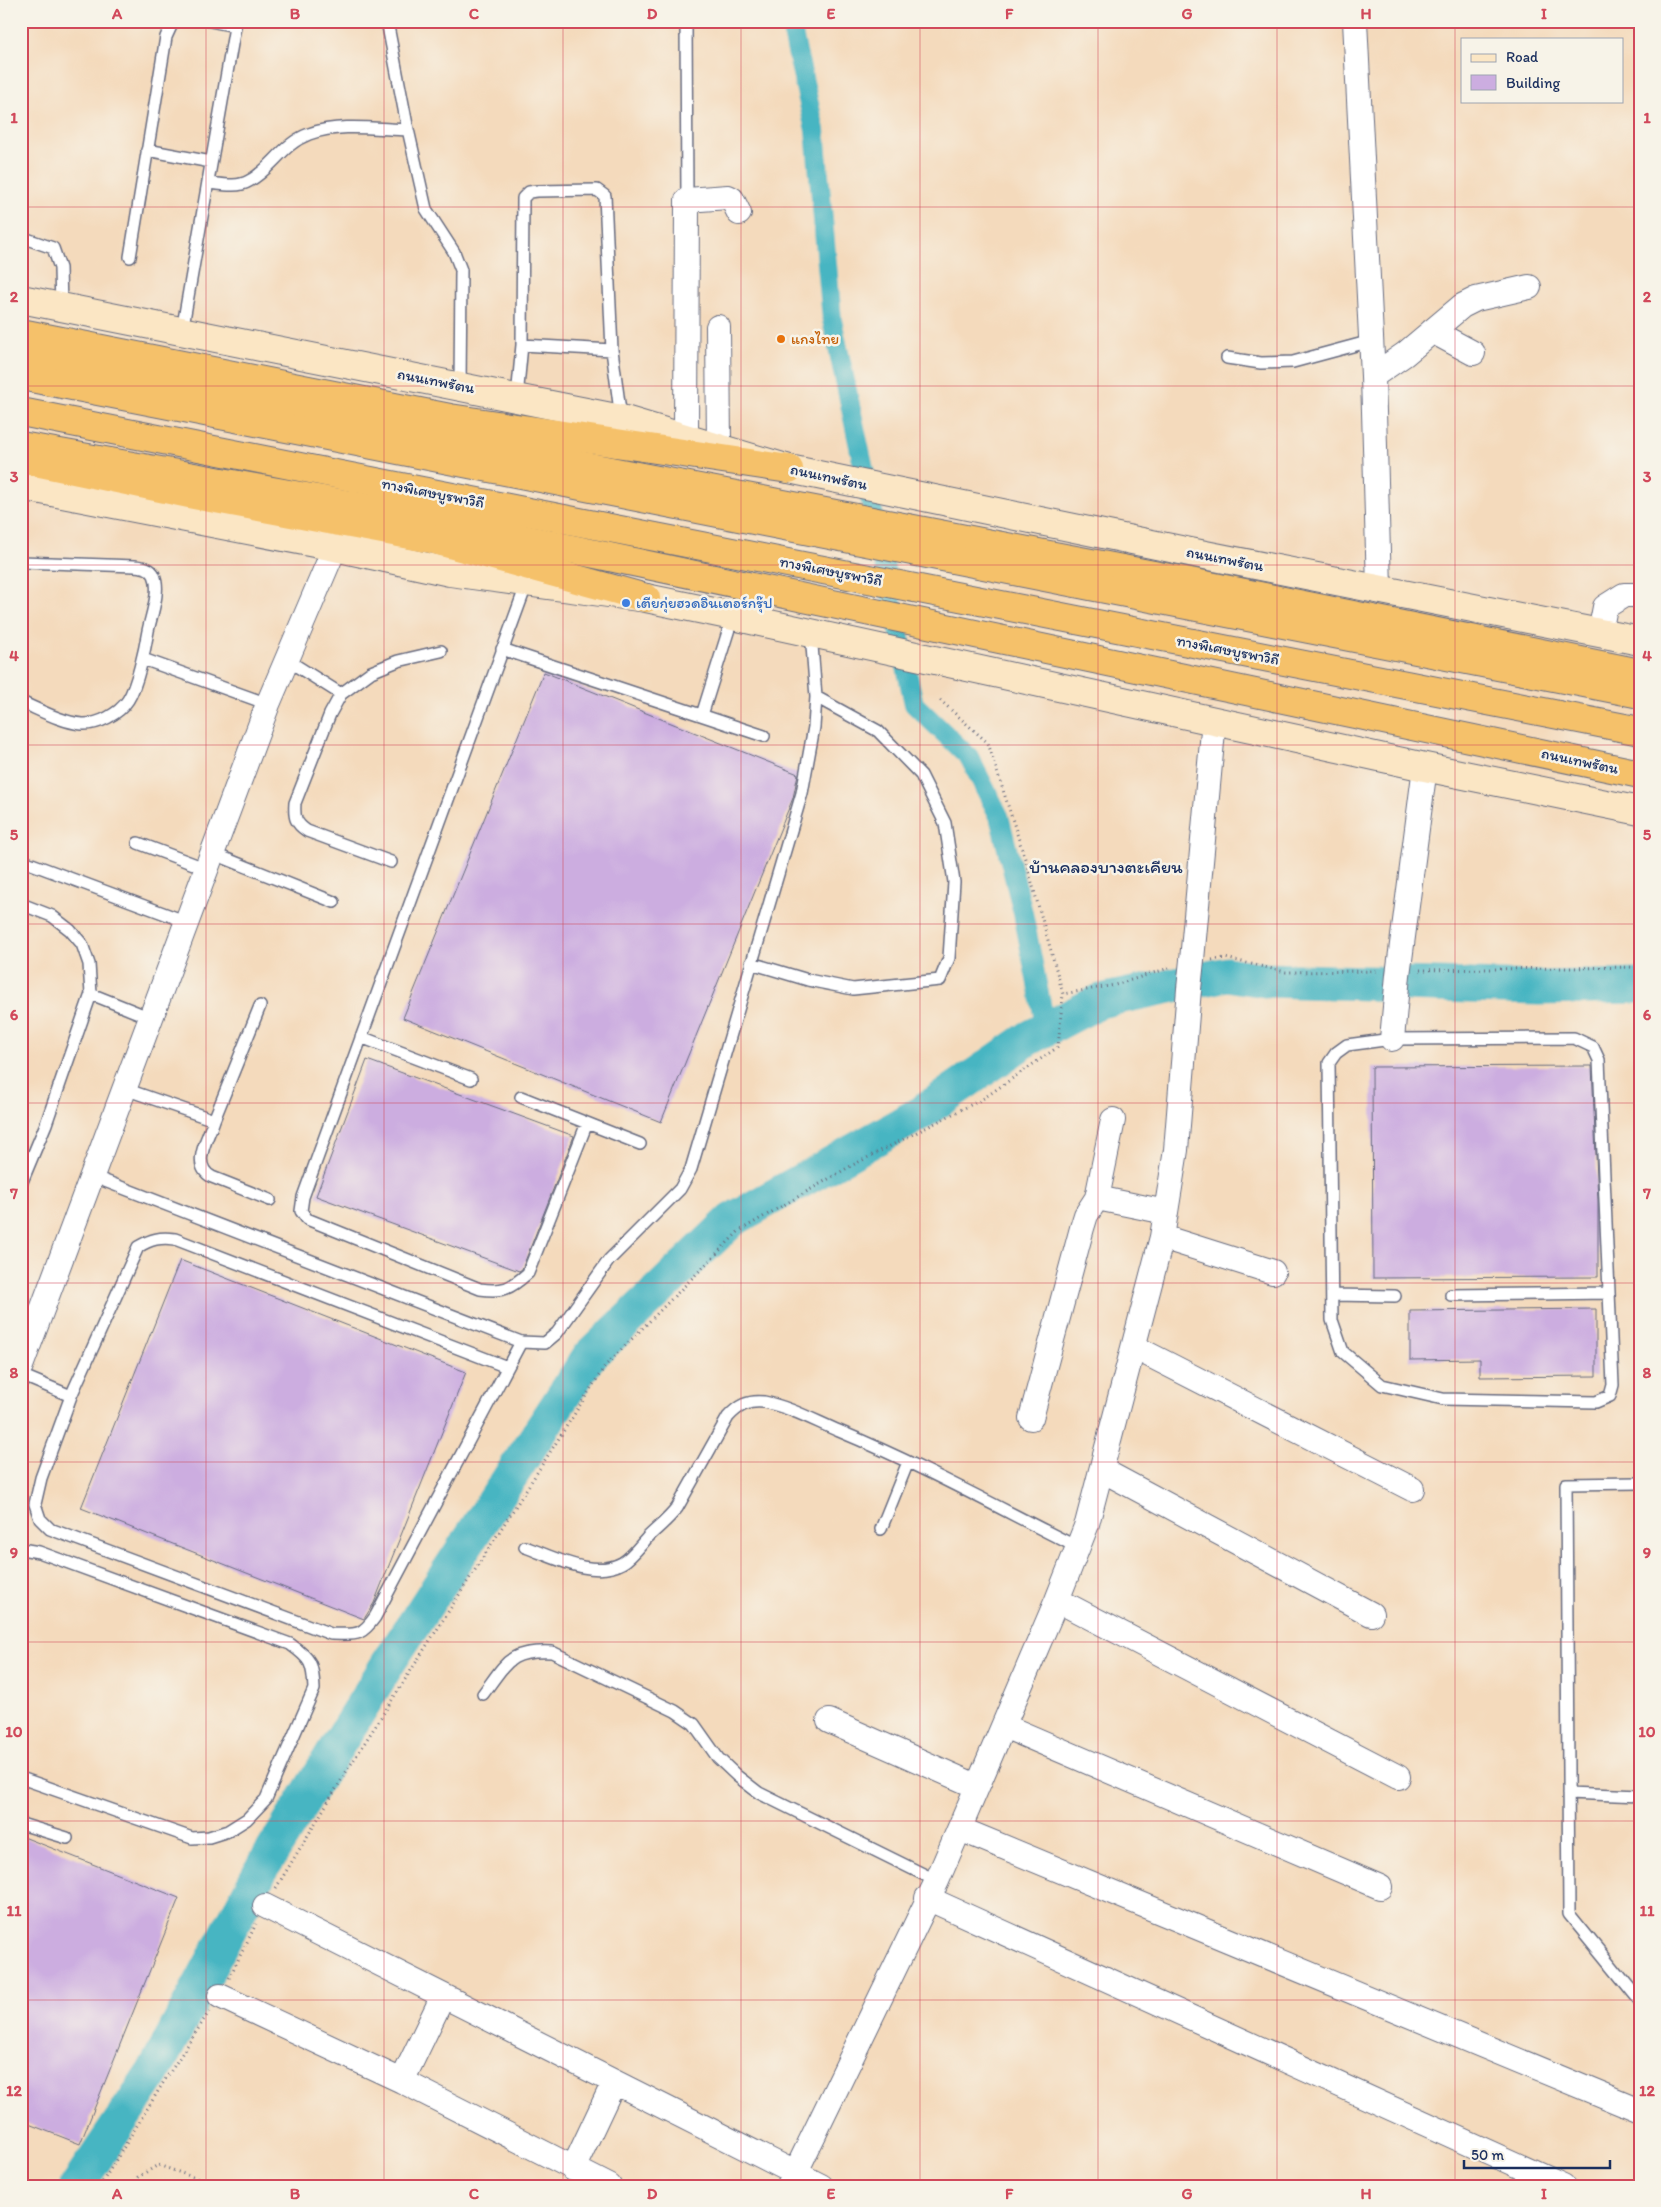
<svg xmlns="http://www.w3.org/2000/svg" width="1661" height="2207" viewBox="0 0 1661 2207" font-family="Itim,'Playpen Sans Thai',sans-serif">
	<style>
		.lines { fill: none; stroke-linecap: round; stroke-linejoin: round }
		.canal { stroke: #47b5c2; stroke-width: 20 }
		.river { stroke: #47b5c2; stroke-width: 35 }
		.building { fill: #ccade0 }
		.service-casing { stroke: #676b7f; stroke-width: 14 }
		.minor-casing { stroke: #676b7f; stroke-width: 26 }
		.secondary-casing { stroke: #676b7f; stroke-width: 30 }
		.trunk-casing { stroke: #676b7f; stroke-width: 30 }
		.motorway-casing { stroke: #676b7f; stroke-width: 30 }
		.path { stroke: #676b7f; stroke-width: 3; stroke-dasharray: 1 4; stroke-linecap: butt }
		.service { stroke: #fff; stroke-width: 11 }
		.minor { stroke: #fff; stroke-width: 24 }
		.secondary { stroke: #fbe6c4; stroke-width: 28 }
		.trunk { stroke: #f5c16b; stroke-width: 28 }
		.motorway { stroke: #f5c16b; stroke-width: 28 }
		.minor-bridge-casing { stroke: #676b7f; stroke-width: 26; stroke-linecap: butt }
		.minor-bridge { stroke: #fff; stroke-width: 24 }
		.grid { fill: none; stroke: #d1495b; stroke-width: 1; stroke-opacity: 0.55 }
		.food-dot { fill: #e8710a; stroke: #f7f3e8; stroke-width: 2 }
		.shop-dot { fill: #3f7fe0; stroke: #f7f3e8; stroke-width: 2 }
		.labels { text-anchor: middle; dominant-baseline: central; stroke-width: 5; stroke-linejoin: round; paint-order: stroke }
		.food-label { font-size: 15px; fill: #c56008; stroke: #f7f3e8; text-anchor: start }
		.street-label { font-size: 15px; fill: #1b2f5e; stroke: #f7f3e8 }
		.shop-label { font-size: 15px; fill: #366cbe; stroke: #f7f3e8; text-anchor: start }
		.quarter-label { font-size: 18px; fill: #1b2f5e; stroke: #f7f3e8 }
		.neatline { fill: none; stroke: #d1495b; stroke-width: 2 }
		.grid-label { font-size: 16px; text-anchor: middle; font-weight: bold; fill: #d1495b }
	</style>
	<rect width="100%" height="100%" fill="#f7f3e8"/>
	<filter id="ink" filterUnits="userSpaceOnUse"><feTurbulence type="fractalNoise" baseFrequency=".02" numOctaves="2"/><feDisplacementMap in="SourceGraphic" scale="10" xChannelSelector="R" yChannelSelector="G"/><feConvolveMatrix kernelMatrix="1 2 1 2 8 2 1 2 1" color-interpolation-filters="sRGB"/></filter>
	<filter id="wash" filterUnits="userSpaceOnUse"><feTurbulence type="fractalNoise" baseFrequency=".0096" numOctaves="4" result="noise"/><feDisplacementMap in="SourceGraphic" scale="20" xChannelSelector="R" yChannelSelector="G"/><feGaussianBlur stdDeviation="1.12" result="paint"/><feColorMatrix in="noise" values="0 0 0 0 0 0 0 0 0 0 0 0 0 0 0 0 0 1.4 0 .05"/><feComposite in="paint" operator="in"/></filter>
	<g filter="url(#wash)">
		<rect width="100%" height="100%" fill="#f4dabc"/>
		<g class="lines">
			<!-- canal -->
			<path class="canal" d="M790,21L815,130L832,320L914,704L969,757L999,816L1023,913L1046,1029"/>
			<!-- river -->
			<path class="river" d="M77,2186L153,2073L261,1870L389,1662L588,1358L732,1220L921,1113L1029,1038L1100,1001L1227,974L1265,980L1539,988L1640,986"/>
		</g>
		<g id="blocks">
			<!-- building -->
			<path class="building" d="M544,672L798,774L793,798L661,1122L403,1018Z
				M367,1060L574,1136L522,1269L519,1271L316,1196Z
				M1592,1066L1598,1201V1277L1373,1278L1372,1067Z
				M180,1260L466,1372L374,1603L364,1619L81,1508Z
				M1596,1309V1376L1480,1377V1359L1410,1360V1311Z
				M21,1836L179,1898L80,2144L21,2121Z"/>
		</g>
	</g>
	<g filter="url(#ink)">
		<use href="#blocks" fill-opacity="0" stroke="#676b7f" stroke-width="1"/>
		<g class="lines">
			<!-- service casing -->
			<g class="service-casing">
				<path id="service" d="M210,21L235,26
					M387,21L407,125L426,209L454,252L461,270L460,386
					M686,21L687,200
					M147,150L211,162
					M208,183C220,184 238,188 249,181C272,169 282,144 309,134C340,123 376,129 408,130
					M21,237L53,248L60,268L61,307
					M130,257L166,37L172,24L177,21
					M182,331L236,21
					M522,345L523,198L529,192L537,191L597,190L605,196L612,350
					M1227,358L1261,363L1293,362L1371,341
					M517,397L522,345L612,350L621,419
					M21,562L135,566C142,567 150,567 154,575C161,590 151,616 148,631C145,649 137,686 128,700C119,714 98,725 82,724C61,722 40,710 21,702
					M527,583L303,1197L301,1211L307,1219L480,1289C504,1292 510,1289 528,1273L587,1123
					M502,649L764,736
					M143,659L268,704
					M287,660L341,694
					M702,715L733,616
					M138,843L207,869
					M212,853L334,902
					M21,860L187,922
					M391,862L307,831C295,823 294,817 295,803L330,714L341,694L371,672L398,661L441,651
					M21,904L52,916L70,930L82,944L89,964L91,994L46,1124L21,1184
					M751,963L808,980L853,989L940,980L949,958L954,882L945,823L921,775L878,731L816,697
					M91,994L151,1018
					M361,1037L471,1079
					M1574,1038L1593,1047L1599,1060L1613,1385L1610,1396L1596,1402L1443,1399L1382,1385L1343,1352L1332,1320L1329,1063L1336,1053L1347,1045L1392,1039Z
					M125,1089L214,1120L260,1006
					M521,1097L640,1144
					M214,1120C208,1139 190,1165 212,1177L270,1200
					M92,1176L521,1342L545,1343L557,1333L609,1260L680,1189L691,1169L802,793L814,727L816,697L811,633
					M1332,1295L1395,1296
					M1451,1295L1608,1293
					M507,1367L175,1239C160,1237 151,1239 138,1247L71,1396L41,1478L35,1504L40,1519L50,1529L331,1634C355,1634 360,1638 375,1617L521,1342
					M21,1375L71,1396
					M1640,1483L1566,1484L1569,1914L1640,2001
					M881,1529L908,1462
					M525,1547C554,1557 593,1579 622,1563C631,1558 640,1546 647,1538C657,1528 668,1520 677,1508L728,1417C738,1406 748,1400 764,1402C790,1407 815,1421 839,1431C921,1465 999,1508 1079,1548
					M21,1549L39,1552L290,1644C311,1659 313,1663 314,1689L266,1799L247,1819L228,1831L209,1837L192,1838L21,1778
					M483,1694C507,1662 509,1650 552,1652L675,1711L694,1724L718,1758L737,1776L759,1793L937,1881
					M1568,1793L1640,1796
					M21,1824L67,1838"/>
			</g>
			<!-- minor casing -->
			<g class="minor-casing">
				<path id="minor" d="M1355,21L1373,376L1379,588
					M718,327L719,448
					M1432,331L1473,353
					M1373,376L1405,354L1462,306L1476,299L1529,287
					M686,437L687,200L728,197L732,199L739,213
					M1600,633L1605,607L1624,595H1640
					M1192,960L1214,720
					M1392,1039L1398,975L1425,767
					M1097,1198L1113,1120
					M1162,1237L1273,1272
					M1134,1347L1412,1489
					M21,1366L268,704L335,547
					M1031,1418L1082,1228L1086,1215L1097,1198L1166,1212
					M1102,1470L1371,1614
					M1057,1600L1398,1777
					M829,1721L976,1786
					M1004,1726L1380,1887
					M960,1829L1640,2111
					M927,1898L1563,2186
					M265,1906L821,2186
					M220,1996L402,2081L609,2186
					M402,2081L443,1996
					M573,2169L614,2082
					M789,2186L937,1881L1057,1600L1087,1524L1162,1237L1176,1150L1189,989"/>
			</g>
			<!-- secondary casing -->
			<g class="secondary-casing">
				<path id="secondary" d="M21,299L621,419L789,469L1190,552L1640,641
					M21,486L335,547L450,572L646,598L733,616L1425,767L1640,811"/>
			</g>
			<!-- trunk casing -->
			<g class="trunk-casing">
				<path id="trunk" d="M21,358L1185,581L1640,673
					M21,446L429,519L1640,774"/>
			</g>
			<!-- motorway casing -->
			<g class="motorway-casing">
				<path id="motorway" d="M21,333L450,418L789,469
					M21,376L1640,694
					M21,412L1640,731
					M21,459L194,495L431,539L646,598"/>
			</g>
			<!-- path -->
			<path class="path" d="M940,700L988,743L1027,865L1063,994L1115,985L1169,968
				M1212,960L1225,958L1286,972L1379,971
				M1420,970L1640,967
				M276,1888L348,1769L605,1366L739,1231L849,1167L984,1098L1058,1047L1063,994
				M229,1978L256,1924
				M100,2186L163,2083L209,2012
				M132,2186L138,2177L158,2165L219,2186"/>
			<!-- service -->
			<use href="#service" class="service"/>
			<!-- minor -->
			<use href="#minor" class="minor"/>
			<!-- secondary -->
			<use href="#secondary" class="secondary"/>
			<!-- trunk -->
			<use href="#trunk" class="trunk"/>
			<!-- motorway -->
			<use href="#motorway" class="motorway"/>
			<!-- minor-bridge casing -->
			<g class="minor-bridge-casing">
				<path id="minor-bridge" d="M1189,989L1192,960"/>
			</g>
			<!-- minor-bridge -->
			<use href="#minor-bridge" class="minor-bridge"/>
		</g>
	</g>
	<!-- grid -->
	<path class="grid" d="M206,21V2186M384,21V2186M563,21V2186M741,21V2186M920,21V2186M1098,21V2186M1277,21V2186M1455,21V2186M21,207H1640M21,386H1640M21,565H1640M21,745H1640M21,924H1640M21,1103H1640M21,1283H1640M21,1462H1640M21,1642H1640M21,1821H1640M21,2000H1640"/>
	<!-- markers -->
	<circle class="food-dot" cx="781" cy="339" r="5"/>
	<circle class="shop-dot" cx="626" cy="603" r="5"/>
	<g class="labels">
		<!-- food labels -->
		<g class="food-label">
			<text x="791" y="339">แกงไทย</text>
		</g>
		<!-- street labels -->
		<g class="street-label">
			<text transform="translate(436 381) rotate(11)">ถนนเทพรัตน</text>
			<text transform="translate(829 477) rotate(12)">ถนนเทพรัตน</text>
			<text transform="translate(433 493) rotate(11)">ทางพิเศษบูรพาวิถี</text>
			<text transform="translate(1225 559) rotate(11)">ถนนเทพรัตน</text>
			<text transform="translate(831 571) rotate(11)">ทางพิเศษบูรพาวิถี</text>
			<text transform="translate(1228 650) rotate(11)">ทางพิเศษบูรพาวิถี</text>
			<text transform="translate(1580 761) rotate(12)">ถนนเทพรัตน</text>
		</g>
		<!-- shop labels -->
		<g class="shop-label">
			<text x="636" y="603">เตียกุ่ยฮวดอินเตอร์กรุ๊ป</text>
		</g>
		<!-- quarter labels -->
		<g class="quarter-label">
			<text x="1106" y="867">บ้านคลองบางตะเคียน</text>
		</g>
	</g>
	<!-- margin -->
	<rect width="1661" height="2207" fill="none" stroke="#f7f3e8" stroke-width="55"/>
	<!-- legend -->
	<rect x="1461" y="38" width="162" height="65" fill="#f7f3e8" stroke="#9fa5b1"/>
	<rect x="1471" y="54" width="25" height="8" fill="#fbe6c4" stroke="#9fa5b1"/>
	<text x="1506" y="62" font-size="15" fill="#1b2f5e">Road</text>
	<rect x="1471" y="75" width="25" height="15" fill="#ccade0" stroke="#9fa5b1"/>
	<text x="1506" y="88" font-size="15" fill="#1b2f5e">Building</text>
	<!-- scale -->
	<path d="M1464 2160v8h146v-8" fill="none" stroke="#1b2f5e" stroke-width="2.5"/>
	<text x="1471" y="2160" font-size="15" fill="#1b2f5e" stroke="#f7f3e8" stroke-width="4" paint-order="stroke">50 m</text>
	<rect x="28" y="28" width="1606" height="2152" class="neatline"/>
	<g class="grid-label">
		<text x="117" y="19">A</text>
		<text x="295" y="19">B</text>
		<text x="474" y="19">C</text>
		<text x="652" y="19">D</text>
		<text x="831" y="19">E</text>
		<text x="1009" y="19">F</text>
		<text x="1187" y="19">G</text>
		<text x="1366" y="19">H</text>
		<text x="1544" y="19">I</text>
		<text x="14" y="123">1</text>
		<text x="1647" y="123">1</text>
		<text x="14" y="302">2</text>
		<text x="1647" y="302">2</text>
		<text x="14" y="482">3</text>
		<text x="1647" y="482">3</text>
		<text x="14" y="661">4</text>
		<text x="1647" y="661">4</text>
		<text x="14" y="840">5</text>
		<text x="1647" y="840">5</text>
		<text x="14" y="1020">6</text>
		<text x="1647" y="1020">6</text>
		<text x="14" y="1199">7</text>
		<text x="1647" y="1199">7</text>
		<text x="14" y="1378">8</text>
		<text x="1647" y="1378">8</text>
		<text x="14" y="1558">9</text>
		<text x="1647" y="1558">9</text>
		<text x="14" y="1737">10</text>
		<text x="1647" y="1737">10</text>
		<text x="14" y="1916">11</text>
		<text x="1647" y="1916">11</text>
		<text x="14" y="2096">12</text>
		<text x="1647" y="2096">12</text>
		<text x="117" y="2199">A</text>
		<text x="295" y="2199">B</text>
		<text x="474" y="2199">C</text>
		<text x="652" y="2199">D</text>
		<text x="831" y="2199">E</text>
		<text x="1009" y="2199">F</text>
		<text x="1187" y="2199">G</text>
		<text x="1366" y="2199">H</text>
		<text x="1544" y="2199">I</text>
	</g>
</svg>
